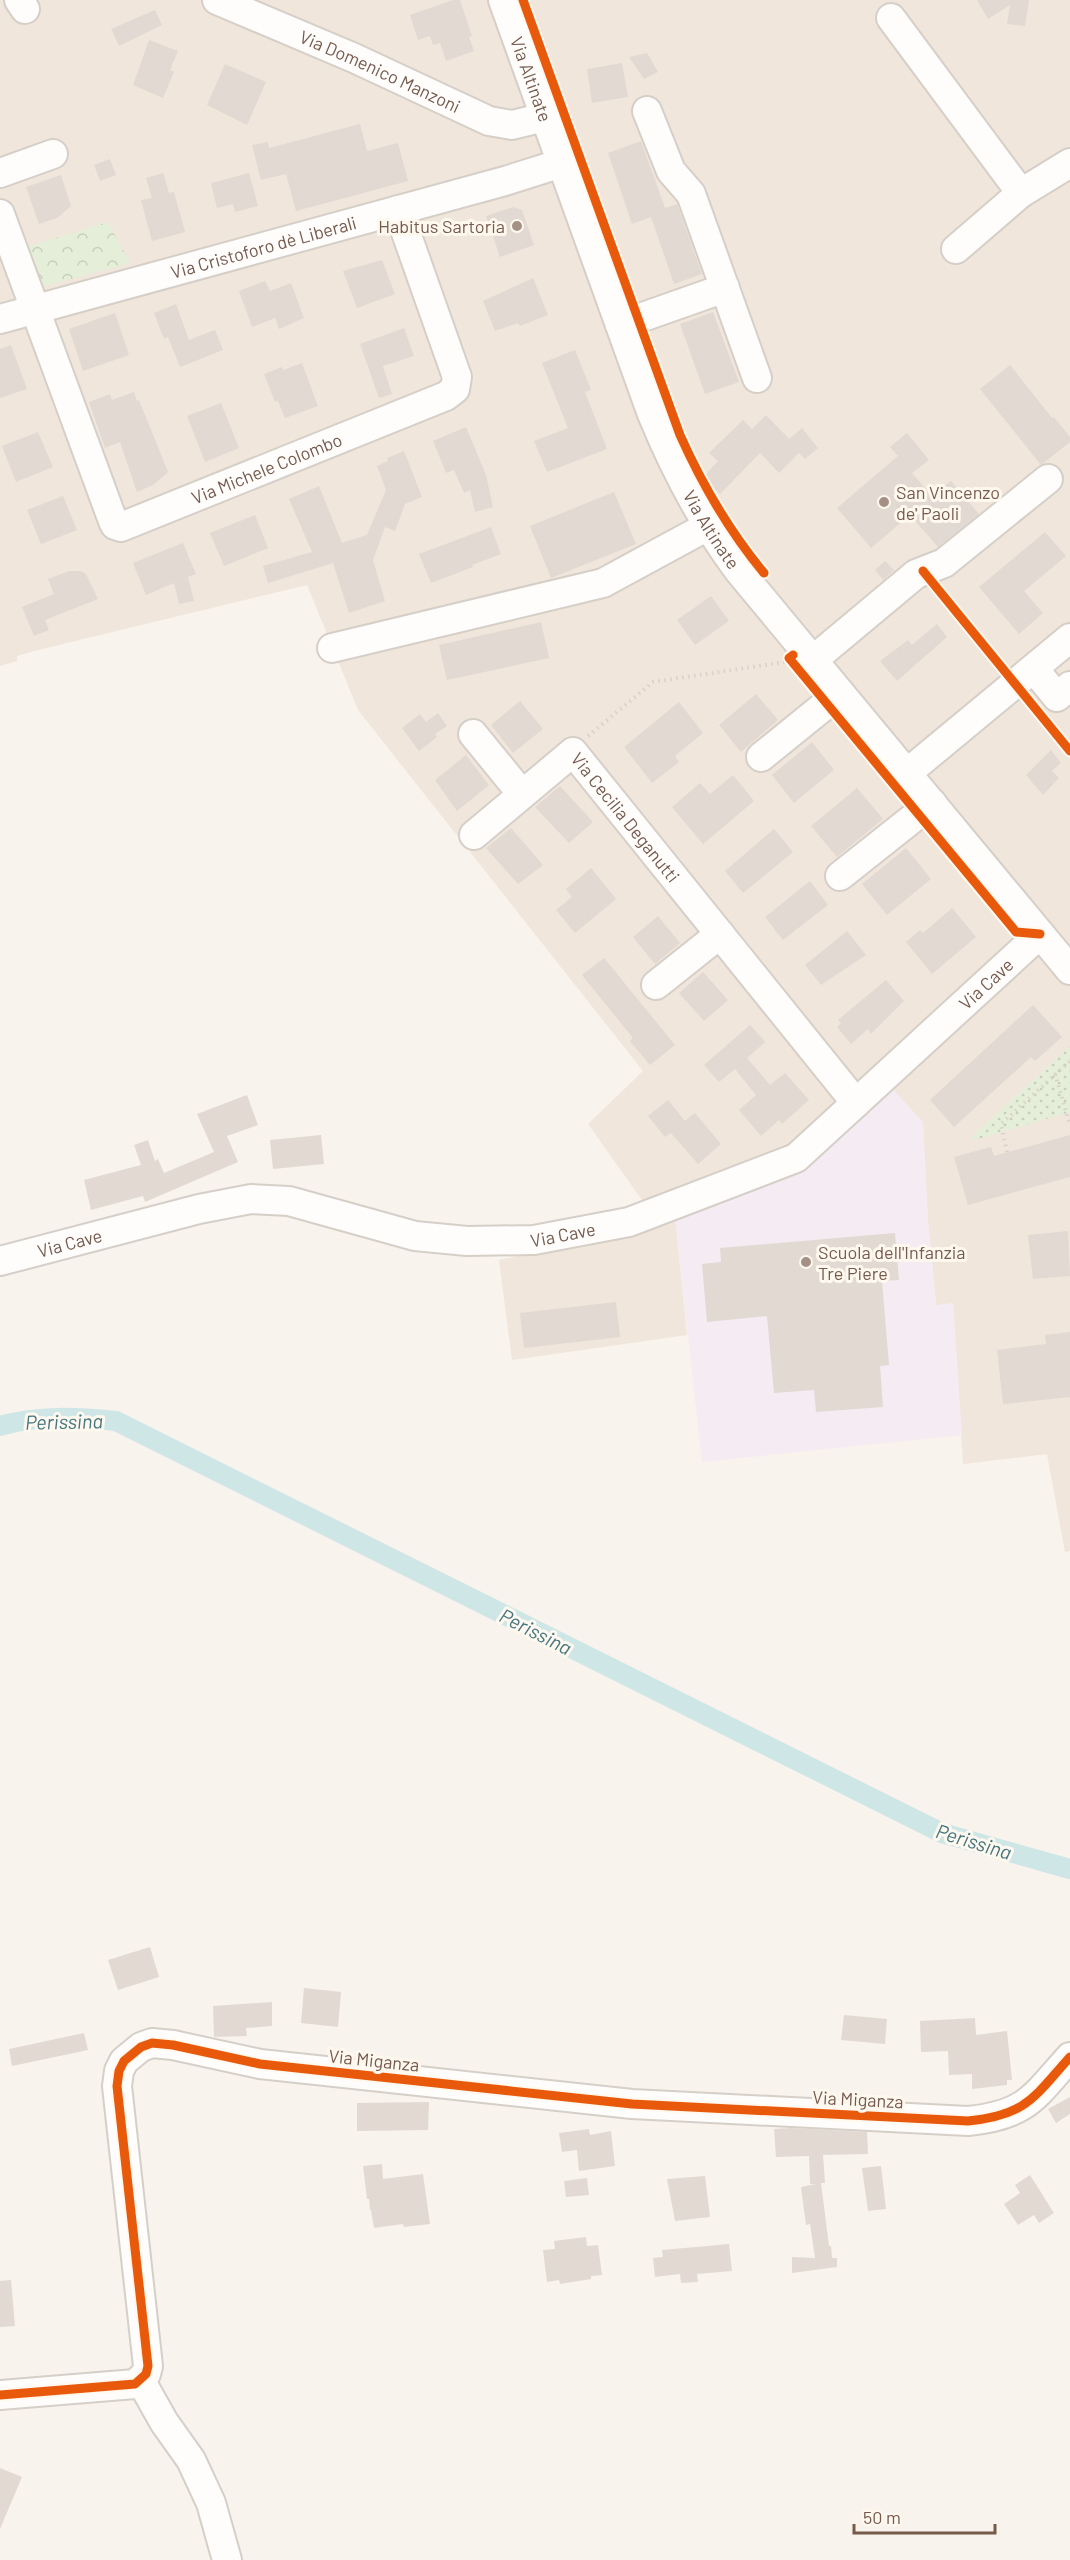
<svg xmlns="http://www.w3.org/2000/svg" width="1070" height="2560" viewBox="0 0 1070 2560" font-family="Barlow,sans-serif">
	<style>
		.residential { fill: #f0e6db }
		.education { fill: #f4ebf3 }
		.grass { fill: url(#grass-dots) }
		.park { fill: url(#park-crowns) }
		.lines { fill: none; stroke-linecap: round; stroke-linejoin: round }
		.canal { stroke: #cfe6e7; stroke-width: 20 }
		.building { fill: #e2d9d2 }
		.minor-casing { stroke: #d5cfc8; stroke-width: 32 }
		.path { stroke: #d8d1cc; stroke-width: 4; stroke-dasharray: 1.5 4.5; stroke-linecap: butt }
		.minor { stroke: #fefdfc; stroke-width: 28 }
		.cycleway-casing { stroke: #fef8ef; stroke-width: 13 }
		.cycleway { stroke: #e8590c; stroke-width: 9 }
		.poi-dot { fill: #a49085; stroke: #fef8ef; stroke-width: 2 }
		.labels { text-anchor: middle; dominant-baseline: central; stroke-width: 6; stroke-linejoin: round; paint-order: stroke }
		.street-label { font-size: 18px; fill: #765b4d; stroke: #fef8ef }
		.poi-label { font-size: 18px; fill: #765b4d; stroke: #fef8ef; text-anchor: start }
		.water-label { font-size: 20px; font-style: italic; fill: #447781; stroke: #fef8ef }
	</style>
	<defs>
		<pattern id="grass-dots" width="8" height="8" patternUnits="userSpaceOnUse" patternTransform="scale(1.5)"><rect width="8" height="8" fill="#e5eed8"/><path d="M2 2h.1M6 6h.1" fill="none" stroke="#c8cebb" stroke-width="1.8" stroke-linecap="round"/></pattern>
		<pattern id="park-crowns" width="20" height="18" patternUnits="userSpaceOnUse" patternTransform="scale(1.5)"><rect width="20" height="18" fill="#e5eed8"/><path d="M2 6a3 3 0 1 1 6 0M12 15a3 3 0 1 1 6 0" fill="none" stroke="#c8cebb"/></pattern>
	</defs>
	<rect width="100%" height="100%" fill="#f8f3ed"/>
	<!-- residential -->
	<path class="residential" d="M0,0H1070V1551L1065,1552L1047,1454L963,1464L953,1304L936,1306L928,1221L923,1122L675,1218L687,1335L512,1360L499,1260L630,1234L659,1224L588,1124L643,1071L358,710L307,585L34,651L17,656V661L0,666Z"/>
	<!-- education -->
	<path class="education" d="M889,1085L923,1122L928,1221L936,1305L953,1303L962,1435L702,1462L675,1218Z"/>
	<!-- grass -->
	<path class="grass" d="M1070,1046V1112L975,1140L970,1138Z"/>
	<!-- park -->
	<path class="park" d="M108,222L130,263L42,287L26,247Z"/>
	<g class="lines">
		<!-- canal -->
		<path class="canal" d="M0,1426C38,1415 77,1417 116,1421L942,1833L1070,1869"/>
	</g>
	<!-- building -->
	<path class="building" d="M453,0H460L472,36L469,37L474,51L446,61L440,43L433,45L430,36L418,40L410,15Z
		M977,0H1029L1025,26L1007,24L1010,5L988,19Z
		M155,10L162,25L119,46L111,29Z
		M149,40L178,51L170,70L174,72L163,98L133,85Z
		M647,53L658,72L644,79L629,57Z
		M622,63L628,97L592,103L587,69Z
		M225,64L266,82L247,125L207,105Z
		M360,124L367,151L398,143L408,181L296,211L286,174L261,180L252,145L268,142L269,148Z
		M641,141L665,208L677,204L702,274L674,284L651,217L632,224L608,153Z
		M110,159L116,175L100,181L94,165Z
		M163,173L169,193L174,192L185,232L152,241L141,200L152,198L146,178Z
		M249,173L258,206L235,212L233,204L217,208L211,183Z
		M61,175L71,206L57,218L39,224L26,187Z
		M513,207L522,210L534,245L500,257L486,216Z
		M382,260L395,294L357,308L343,271Z
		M533,278L548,315L520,326L518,323L495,331L483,301Z
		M265,281L270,291L291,283L304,318L279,329L275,318L252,327L239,291Z
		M176,304L189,340L215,330L223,350L180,367L168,337L164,339L154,313Z
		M713,312L739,382L705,394L680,324Z
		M115,313L129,355L83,371L69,329Z
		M404,328L414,356L383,366L392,394L379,398L360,344Z
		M11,345L27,389L0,398V349Z
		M575,350L591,390L585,392L607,449L547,472L534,441L568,428L542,363Z
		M302,363L318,406L285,418L278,401L275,402L264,374L282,367L283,370Z
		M1010,365L1052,418L1054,417L1070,437V442L1041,465L980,389Z
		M134,392L137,401L139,400L168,472L153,485L137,492L120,442L105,448L89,402L110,394L112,400Z
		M221,403L239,448L205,462L187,416Z
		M766,415L789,439L802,428L818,448L805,459L799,453L779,473L760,453L720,494L703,477L718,461L709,453L743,420L752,429Z
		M466,427L486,475L493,507L475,512L470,490L464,493L454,470L446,473L433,441Z
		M38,432L53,467L16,482L2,446Z
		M907,433L929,460L912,473L932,496L951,481L979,514L938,547L910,515L871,548L837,508L898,456L890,447Z
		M404,451L422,497L405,504L395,531L385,527L373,560L385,601L349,613L333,563L268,583L263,566L312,552L289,499L319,486L342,543L367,535L386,490L377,466L388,461L387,458Z
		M614,492L636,544L551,578L530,526Z
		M63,496L77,530L41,544L27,510Z
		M255,515L268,548L224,566L210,533Z
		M491,527L501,554L472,565L473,567L431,583L419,554Z
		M1045,532L1066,556L1024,591L1043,613L1019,634L979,587Z
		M183,543L196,574L188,577L194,601L179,604L174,583L146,595L133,563Z
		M885,561L894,570L883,580L875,570Z
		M69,571H81L86,574L98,599L45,620L49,630L34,636L22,607L54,594L48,579Z
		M711,596L729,621L695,645L677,620Z
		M541,622L549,658L447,680L439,645Z
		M937,624L947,637L897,681L880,661L908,640L912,645Z
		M756,694L778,720L741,752L719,725Z
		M520,701L543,729L513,753L491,725Z
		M679,702L703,733L675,756L679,762L652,783L624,747Z
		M438,713L447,726L435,734L437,737L419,751L402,728L420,714L426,722Z
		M812,742L834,770L794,803L772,775Z
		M1051,750L1061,763L1052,771L1059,778L1043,795L1026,775Z
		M466,755L489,785L457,811L435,780Z
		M733,775L754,801L703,844L672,807L700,783L710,794Z
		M560,786L593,822L569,843L535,807Z
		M857,788L883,819L837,857L811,826Z
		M511,828L543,865L518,884L486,848Z
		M774,829L793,852L743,893L725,871Z
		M906,848L931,879L887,915L862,884Z
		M591,868L616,899L575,933L556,910L572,897L566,889Z
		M810,881L828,905L783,940L765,917Z
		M952,908L976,937L932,974L906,942L920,930L923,933Z
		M658,916L680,943L655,964L633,937Z
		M847,931L866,955L821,985L805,965Z
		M604,958L675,1045L650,1065L630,1041L633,1038L582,975Z
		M703,972L728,1000L704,1021L679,993Z
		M886,980L904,1001L871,1034L868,1029L851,1044L837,1027L841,1023L838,1020Z
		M1033,1005L1062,1037L1035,1061L1031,1057L954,1127L930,1100Z
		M750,1025L765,1042L747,1058L770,1085L785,1073L809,1100L782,1124L779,1120L761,1136L739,1110L756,1095L735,1069L719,1082L704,1065Z
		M247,1095L258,1125L227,1136L238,1162L145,1202L143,1196L91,1210L84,1180L141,1165L134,1145L148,1140L155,1161L158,1159L164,1173L214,1152L197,1114Z
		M668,1100L685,1121L695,1113L721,1144L698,1164L671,1133L665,1137L648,1116Z
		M321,1135L324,1164L273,1169L270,1140Z
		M1070,1135V1177L968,1205L954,1157L991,1147L994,1156Z
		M1068,1231L1070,1276L1033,1279L1028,1235Z
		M895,1233L899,1280L882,1281L889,1365L880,1366L883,1407L816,1412L814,1390L774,1393L767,1316L707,1322L702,1264L721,1262L720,1248Z
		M616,1302L620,1337L524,1348L520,1313Z
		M1070,1332V1397L1003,1404L997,1350L1046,1344L1045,1335Z
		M150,1947L159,1977L118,1990L108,1960Z
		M304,1988L341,1992L338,2027L301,2023Z
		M272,2002V2026L246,2028L247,2036L214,2037L213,2006Z
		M844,2015L887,2019L885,2044L841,2040Z
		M975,2018L976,2035L1007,2031L1012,2080H1007V2085L972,2089V2074L949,2075L948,2051L921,2052L920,2021Z
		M84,2033L88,2050L12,2066L9,2049Z
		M1070,2097V2114L1056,2123L1048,2109Z
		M429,2102L428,2130L357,2131V2103Z
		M790,2128L867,2132L868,2154L823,2155L825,2183H821L829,2246H831L832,2258H837V2267L792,2273V2257L815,2258L810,2224L806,2225L801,2187L816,2184H810L809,2156L776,2157L774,2129Z
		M589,2129L590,2135L611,2131L615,2166L579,2171L577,2150L562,2152L559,2133Z
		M382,2164L383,2179L423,2174L430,2224L404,2227L403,2224L374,2228L371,2210H370L369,2199H367L363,2166Z
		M881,2166L886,2209L868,2211L862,2168Z
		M1030,2175L1054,2213L1039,2223L1034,2215L1018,2225L1004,2204L1020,2193L1015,2185Z
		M705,2176L710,2217L675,2221L667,2179Z
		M587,2178L589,2195L566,2197L564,2181Z
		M586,2237L587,2246L598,2245L602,2275L591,2276V2279L560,2284L559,2280L547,2282L543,2250L555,2249L554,2241Z
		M729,2244L732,2271L697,2274L698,2282L681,2283L680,2274L655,2277L653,2258L663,2257L662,2250Z
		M11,2280L15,2326L0,2327V2281Z
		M0,2468L22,2477L0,2529Z"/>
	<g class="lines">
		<!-- minor casing -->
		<g class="minor-casing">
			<g id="minor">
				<path d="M19,0L25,9"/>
				<path id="s1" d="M217,0L354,58L489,121L512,125L545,117"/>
				<path id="s2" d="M503,0L652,414C675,470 703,523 739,571L1070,970"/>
				<path d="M891,18L1021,193"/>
				<path d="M647,111L671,171L691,194L757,378"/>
				<path d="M0,173L53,154"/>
				<path id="s3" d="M0,214L113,521L115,525L121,527L446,396L455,389L457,377L398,210"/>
				<path d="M956,249L1021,193L1070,163"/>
				<path id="s4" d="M0,319L505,181L562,163"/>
				<path d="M620,325L725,288"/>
				<path d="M332,648L603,583L708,526"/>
				<path d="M813,660L916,574L944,563L1048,479"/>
				<path d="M1034,669L1057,697L1070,686"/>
				<path d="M473,734L522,794"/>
				<path d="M761,757L840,693"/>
				<path d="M907,773L1070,638"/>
				<path id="s5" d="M474,835L573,752L856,1103"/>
				<path d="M840,876L932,803"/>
				<path d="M656,985L720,934"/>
				<path id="s6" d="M0,1261L199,1209L251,1199L289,1201L415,1236L467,1241L534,1240L629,1222L796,1158L1040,934"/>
				<path d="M141,2381L164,2422L191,2460L211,2503L227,2560"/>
				<path d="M0,2395L135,2384L146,2374L148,2366L117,2086L119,2071L124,2061L141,2047L152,2043L173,2045L260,2064L632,2104L968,2121C1027,2115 1034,2097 1070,2057"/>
			</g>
		</g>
		<!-- path -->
		<path class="path" d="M588,736L653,682L785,662
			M1055,1074L1070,1125
			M1007,1152L1001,1124L1070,1061"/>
		<!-- minor -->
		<use href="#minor" class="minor"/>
		<!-- cycleway casing -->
		<g class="cycleway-casing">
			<path id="cycleway" d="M523,0L680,435C702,484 729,531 764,573
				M923,571L1070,751
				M793,655L789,658L1016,932L1040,934
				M0,2395L135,2384L146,2374L148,2366L117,2086L119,2071L124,2061L141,2047L152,2043L173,2045L260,2064L632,2104L968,2121C1027,2115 1034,2097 1070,2057"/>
		</g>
		<!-- cycleway -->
		<use href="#cycleway" class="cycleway"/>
	</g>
	<!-- markers -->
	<g class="poi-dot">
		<circle cx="517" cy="226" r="6"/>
		<circle cx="884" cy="502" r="6"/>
		<circle cx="806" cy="1262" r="6"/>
	</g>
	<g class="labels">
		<!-- street labels -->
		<g class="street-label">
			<text stroke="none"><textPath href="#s1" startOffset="178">Via Domenico Manzoni</textPath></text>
			<text stroke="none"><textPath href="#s2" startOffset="84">Via Altinate</textPath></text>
			<text stroke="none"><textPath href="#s4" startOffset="273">Via Cristoforo dè Liberali</textPath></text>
			<text stroke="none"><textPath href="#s3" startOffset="495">Via Michele Colombo</textPath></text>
			<text stroke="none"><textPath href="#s2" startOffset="570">Via Altinate</textPath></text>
			<text stroke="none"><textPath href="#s5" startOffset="213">Via Cecilia Deganutti</textPath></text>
			<text stroke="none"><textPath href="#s6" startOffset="1080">Via Cave</textPath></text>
			<text stroke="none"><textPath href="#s6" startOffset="576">Via Cave</textPath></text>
			<text stroke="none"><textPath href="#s6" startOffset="72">Via Cave</textPath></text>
			<text transform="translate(374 2060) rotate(6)">Via Miganza</text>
			<text transform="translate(858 2099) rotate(3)">Via Miganza</text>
		</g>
		<!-- poi labels -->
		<g class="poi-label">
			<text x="505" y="226" text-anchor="end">Habitus Sartoria</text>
			<text x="896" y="492">San Vincenzo<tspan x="896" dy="21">de' Paoli</tspan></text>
			<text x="818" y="1252">Scuola dell'Infanzia<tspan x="818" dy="21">Tre Piere</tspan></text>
		</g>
		<!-- water labels -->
		<g class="water-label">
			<text transform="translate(64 1421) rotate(-1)">Perissina</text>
			<text transform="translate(536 1631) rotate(27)">Perissina</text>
			<text transform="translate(974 1841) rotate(17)">Perissina</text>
		</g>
	</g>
	<!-- scale -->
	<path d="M854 2524v9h141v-9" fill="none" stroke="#765b4d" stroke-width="3"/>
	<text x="863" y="2524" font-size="18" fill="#765b4d" stroke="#fef8ef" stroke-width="4.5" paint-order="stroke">50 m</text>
</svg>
